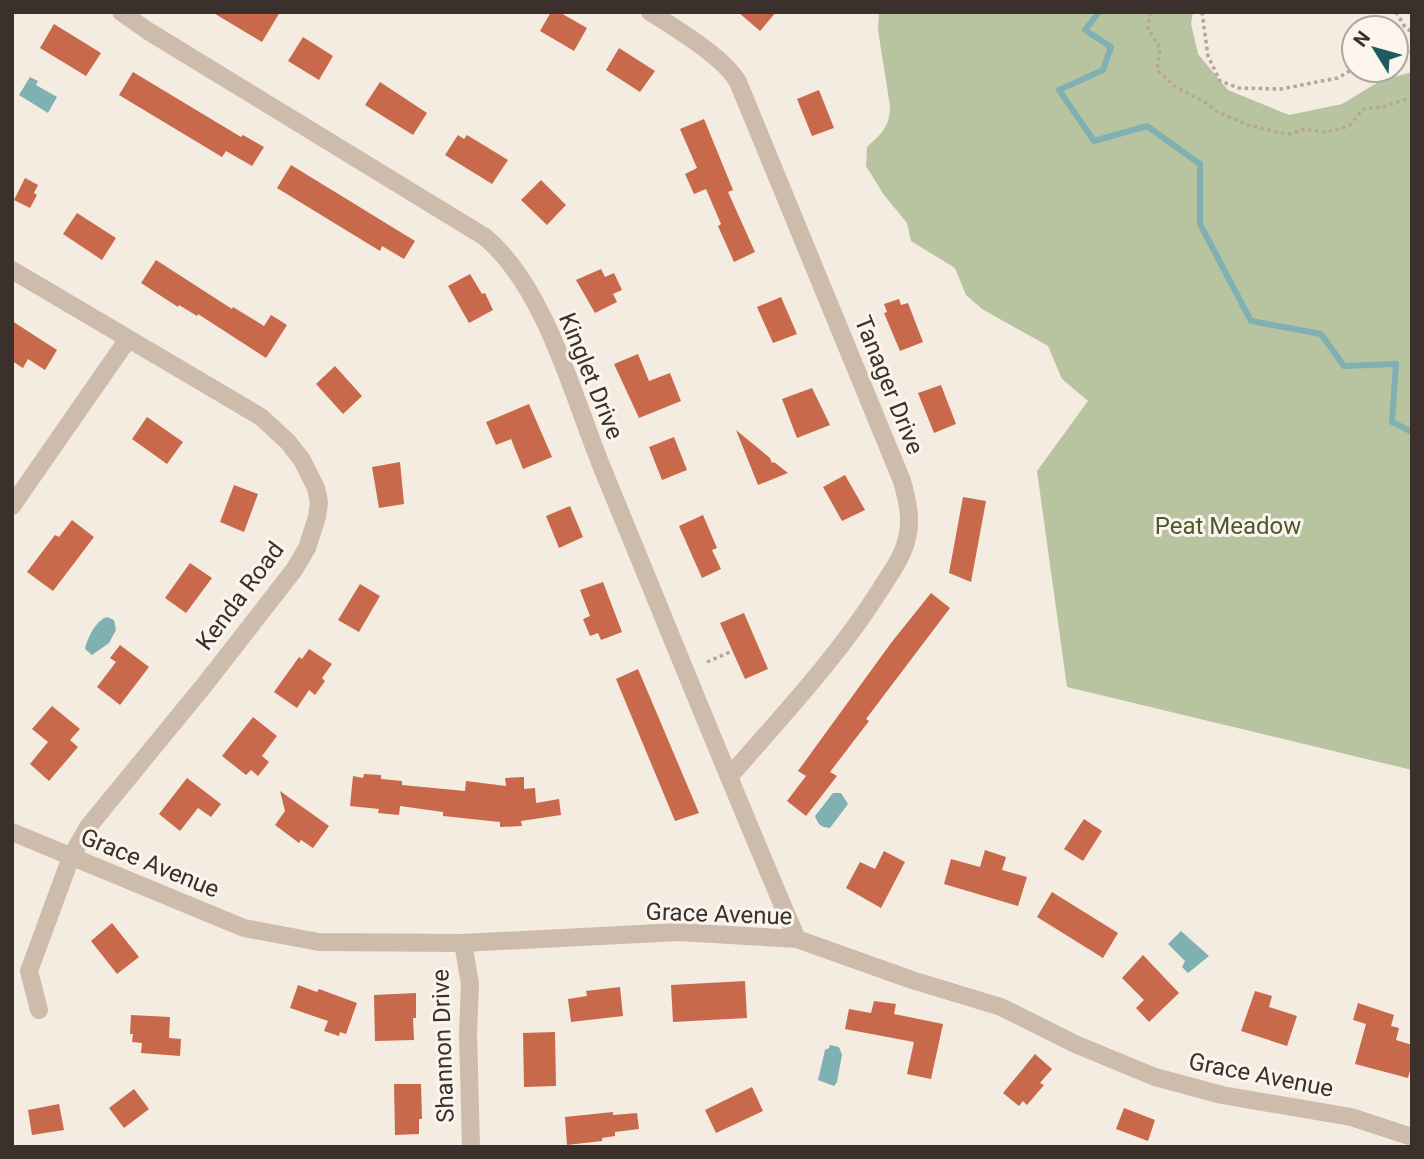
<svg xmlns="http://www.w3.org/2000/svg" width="1424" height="1159" viewBox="0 0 1424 1159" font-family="Roboto,sans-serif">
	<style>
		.green { fill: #b8c4a0 }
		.water { fill: #7fb0b2 }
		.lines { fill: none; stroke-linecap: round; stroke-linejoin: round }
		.stream { stroke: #7fb0b2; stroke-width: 6 }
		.building { fill: #c8694b }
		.path { stroke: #b9a596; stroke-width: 3.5; stroke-dasharray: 3.5 3.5; stroke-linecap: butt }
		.street { stroke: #cdbbac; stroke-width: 18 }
		.labels { text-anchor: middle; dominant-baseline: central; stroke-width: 6; stroke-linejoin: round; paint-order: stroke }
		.street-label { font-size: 24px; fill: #3b302b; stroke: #fbf5ee }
		.park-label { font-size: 24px; fill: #4a5a2e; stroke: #fbf5ee }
	</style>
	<rect width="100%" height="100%" fill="#f4ebe1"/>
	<!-- green -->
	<path class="green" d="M879,12H1193L1191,24L1198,54L1228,90L1289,115L1342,104L1380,81L1412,72V770L1067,687L1037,471L1088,401L1062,379L1048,346L982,309L966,295L955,268L911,241L907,223L884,195L866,166L867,147C881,134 890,127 890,106L878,30Z"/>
	<!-- water -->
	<path class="water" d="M30,77L38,81L36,85L57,97L48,113L19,95Z
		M107,617L114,620L116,630L109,643L92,655L85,649C87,639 96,620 107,617Z
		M833,793H841L848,804L830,828C821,827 818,825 815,816Z
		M1181,931L1209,956L1188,973L1182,967L1185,961L1168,944Z
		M830,1045L839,1047L842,1055L837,1082L834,1086L818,1080L825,1050L829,1048Z"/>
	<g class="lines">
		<!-- stream -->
		<path class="stream" d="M1099,12L1085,30L1111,47L1103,70L1059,90L1094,141L1147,126L1200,164V224L1251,321L1321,334L1344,366L1396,364L1392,422L1412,432"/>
	</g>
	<!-- building -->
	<path class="building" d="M212,12H280L262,42Z
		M551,12H559L587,28L574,51L540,31Z
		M738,12H776L760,31Z
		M54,24L101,53L86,76L40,48Z
		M303,37L333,56L319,80L288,61Z
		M619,48L655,71L640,92L606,70Z
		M133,72L241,137L243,135L264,147L252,166L226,151L222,157L119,95Z
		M380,82L427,113L413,135L365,105Z
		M819,90L834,128L812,136L797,99Z
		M704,119L733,190L728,192L755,252L734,262L718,226L721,224L706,189L694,194L685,174L697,168L680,129Z
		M458,135L464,139L467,135L508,160L492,184L445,155Z
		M291,165L415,241L404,259L382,246L380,251L277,188Z
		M25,178L38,185L34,193L37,195L30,208L14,200Z
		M541,180L566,205L547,225L521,200Z
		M77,213L116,238L102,260L63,234Z
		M156,260L232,309L233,307L264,326L271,315L287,325L266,358L198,314L197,316L179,305L178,307L141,283Z
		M601,269L605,277L614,273L622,290L613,294L617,302L595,313L576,280Z
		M470,274L482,294L485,293L493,310L469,323L448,286Z
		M781,297L797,334L773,343L757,307Z
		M899,299L901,305L908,303L923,342L900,351L884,313L887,312L884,304Z
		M12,321L57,350L45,370L28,359L23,368L12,361Z
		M638,354L649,381L670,373L681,401L639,418L614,364Z
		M335,366L362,396L343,414L316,384Z
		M941,385L956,424L934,433L918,393Z
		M812,388L830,425L797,438L782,399Z
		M529,404L552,457L523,469L511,439L496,445L486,422Z
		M147,417L183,442L167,464L132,439Z
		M736,430L770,458L772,463L774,462L788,473L758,485Z
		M674,437L687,470L662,480L649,447Z
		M400,462L404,504L379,508L372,467Z
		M845,475L865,510L842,521L823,487Z
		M234,485L258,494L244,532L220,522Z
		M963,497L986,501L971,582L949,573Z
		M570,506L583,537L559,548L546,516Z
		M703,515L717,548L712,550L721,569L702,578L679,526Z
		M72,520L94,537L53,591L27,572L55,535L59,537Z
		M190,563L212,578L186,613L165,598Z
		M603,582L622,632L601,640L598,633L590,636L583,619L590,616L580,590Z
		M360,584L380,596L359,632L338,620Z
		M931,593L950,608L866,719L869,721L830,772L837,776L806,816L787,801L806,776L798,771L891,643Z
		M744,613L768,669L745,679L720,623Z
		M120,645L149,667L120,705L97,687L116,662L110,658Z
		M309,649L332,664L322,678L325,681L315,695L309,690L297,708L274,692L299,657L302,659Z
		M638,669L699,813L675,821L616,679Z
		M52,706L80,729L70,740L78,747L49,781L30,764L48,742L32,729Z
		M253,717L277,736L262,756L269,762L258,776L251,770L246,775L222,756Z
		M364,774L381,775V779L402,781V785L465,791L466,781L506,786L505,778L524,777V789L535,788L536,803L559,799L561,815L521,821L522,826L500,827V822L443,816V812L400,806L399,815L378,813L379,809L350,806L353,776L363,778Z
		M187,778L221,804L211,817L198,808L180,831L159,814Z
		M280,791L329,826L313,848L301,840L299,843L275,825L285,811Z
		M1084,819L1102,831L1083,861L1064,849Z
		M985,850L1006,857L1002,870L1027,877L1018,906L944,884L951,859L980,867Z
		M884,851L905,862L881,908L846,888L860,862L875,869Z
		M1052,892L1118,933L1103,958L1037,917Z
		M112,923L139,957L117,974L91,941Z
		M1143,955L1179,993L1149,1022L1136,1008L1144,1000L1122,978Z
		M745,981L747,1018L673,1022L671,985Z
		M298,985L317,992L319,989L357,1003L346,1034L340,1032L339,1036L324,1031L328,1021L290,1008Z
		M620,987L623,1016L571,1022L568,999L587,996L586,991Z
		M1255,991L1272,996L1269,1007L1297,1016L1287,1046L1241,1031Z
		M416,993V1018H413L414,1040L375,1041L374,995Z
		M874,1001L896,1004L894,1014L943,1024L931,1079L907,1074L914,1042L845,1029L849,1009L871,1013Z
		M1358,1003L1394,1015L1391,1026L1399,1028L1396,1040L1412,1045V1063L1408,1078L1355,1064L1366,1024L1353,1020Z
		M131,1015L170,1017L169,1038L181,1039L180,1056L141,1053L142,1043L132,1042L133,1034H130Z
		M555,1032L556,1086L524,1087L523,1033Z
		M1035,1054L1052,1069L1040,1083L1044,1085L1027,1105L1023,1101L1019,1106L1003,1093Z
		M394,1084H421L422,1119H419V1134L395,1135Z
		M752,1087L763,1111L716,1133L705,1110Z
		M134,1089L149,1109L124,1128L109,1108Z
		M59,1104L64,1130L32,1135L28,1110Z
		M1124,1108L1155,1120L1148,1141L1116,1129Z
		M613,1112V1115L637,1113L639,1129L615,1132V1136L602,1138V1141L567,1145L565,1117Z"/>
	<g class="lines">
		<!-- path -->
		<path class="path" d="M1150,12L1148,29L1160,48L1157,70L1176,87L1208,104L1216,111L1248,125L1280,133L1291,134L1305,129L1325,132L1340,129L1350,125L1363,109L1383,107L1412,97
			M1202,12L1208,56L1220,81L1239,88L1281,89L1338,78L1354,68
			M1396,12L1405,27L1412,32
			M1396,56L1412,52
			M707,662L730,652"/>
		<!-- street -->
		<path class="street" d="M121,12L148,31L485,237C547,289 574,401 605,475C669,630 731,785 797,939
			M650,12C675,28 724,57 738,82L902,481C907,499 912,519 907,538C903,557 890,574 880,590C837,658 781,717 729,777
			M12,270L261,417L288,442L302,460L316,488L319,502L317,517L307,548L294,570L206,683L88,827L71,857L29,971L39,1010
			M12,506L128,339
			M12,832L244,928L319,942L463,943L679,932L797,939L912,980L1001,1007L1075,1044L1155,1077L1222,1095L1351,1117L1412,1137
			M463,943L470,984L468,1033L471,1147"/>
	</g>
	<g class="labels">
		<!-- street labels -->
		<g class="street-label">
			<text transform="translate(591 376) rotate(68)">Kinglet Drive</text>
			<text transform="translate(889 385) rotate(68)">Tanager Drive</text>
			<text transform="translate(240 596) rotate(-53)">Kenda Road</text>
			<text transform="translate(150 863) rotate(22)">Grace Avenue</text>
			<text transform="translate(719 914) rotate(2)">Grace Avenue</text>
			<text transform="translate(443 1046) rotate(-92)">Shannon Drive</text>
			<text transform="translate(1261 1075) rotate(11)">Grace Avenue</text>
		</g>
		<!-- park labels -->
		<g class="park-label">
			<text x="1228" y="526">Peat Meadow</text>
		</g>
	</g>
	<!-- border -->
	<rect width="1424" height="1159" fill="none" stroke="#3b302b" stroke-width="28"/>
	<!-- north arrow -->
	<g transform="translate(1375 49) rotate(307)"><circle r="33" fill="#fbf5ee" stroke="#aea6a0" stroke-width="2"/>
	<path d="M0-5L12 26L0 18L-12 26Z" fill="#1f5a5e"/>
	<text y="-10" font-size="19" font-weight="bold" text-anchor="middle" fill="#3b302b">N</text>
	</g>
</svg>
